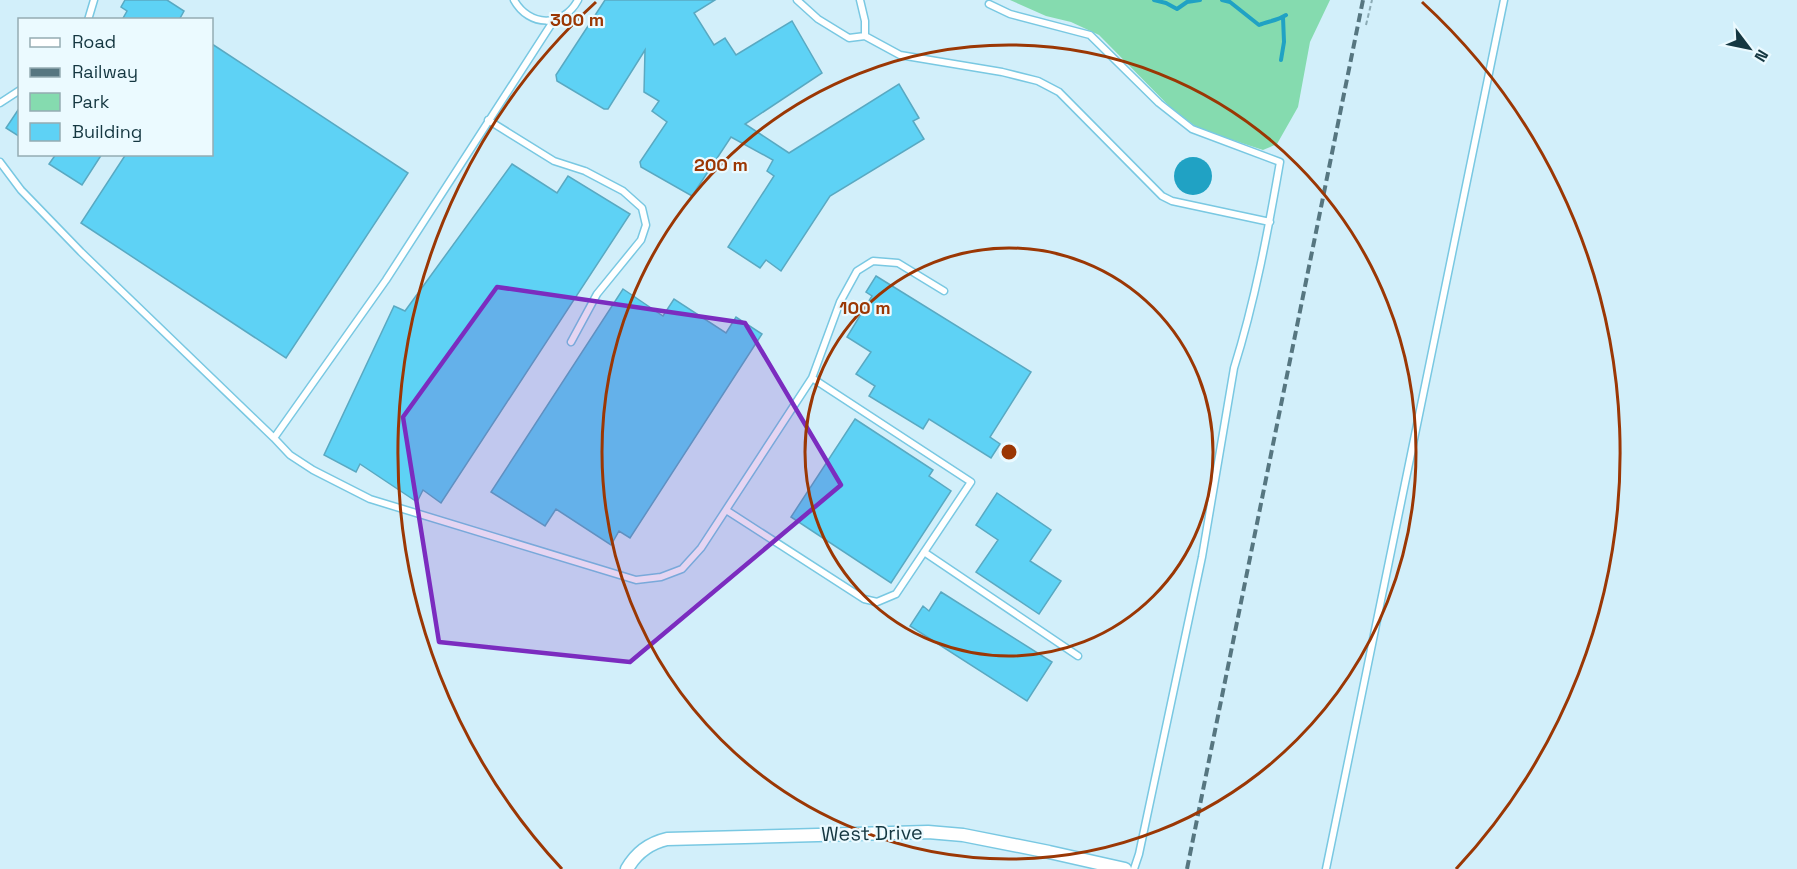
<svg xmlns="http://www.w3.org/2000/svg" width="1797" height="869" viewBox="0 0 1797 869" font-family="'Space Grotesk',sans-serif">
	<style>
		.green { fill: #85dbaf }
		.water { fill: #20a2c4 }
		.lines { fill: none; stroke-linecap: round; stroke-linejoin: round }
		.stream { stroke: #20a2c4; stroke-width: 4 }
		.building { fill: #5ed2f5; stroke: #59a9c2; stroke-width: 1.5 }
		.lane-casing { stroke: #79c8e2; stroke-width: 9 }
		.street-casing { stroke: #79c8e2; stroke-width: 15 }
		.path { stroke: #8baab4; stroke-width: 2; stroke-dasharray: 4.5 3; stroke-linecap: butt }
		.lane { stroke: #fff; stroke-width: 6 }
		.street { stroke: #fff; stroke-width: 12 }
		.rail { stroke: #567680; stroke-width: 4; stroke-dasharray: 9 4.5; stroke-linecap: butt }
		.marked { fill: #7b2cbf; fill-opacity: 0.2; stroke: #7b2cbf; stroke-width: 4.5; stroke-linejoin: round }
		.ring { fill: none; stroke: #9b3704; stroke-width: 3 }
		.labels { text-anchor: middle; dominant-baseline: central; stroke-width: 4.5; stroke-linejoin: round; paint-order: stroke }
		.street-label { font-size: 20px; fill: #153741; stroke: #ebfaff }
		.centre { fill: #9b3704; stroke: #ebfaff; stroke-width: 3 }
		.ring-label { font-size: 18px; text-anchor: middle; font-weight: bold; fill: #9b3704; stroke: #ebfaff; stroke-width: 4.5; stroke-linejoin: round; paint-order: stroke }
	</style>
	<rect width="100%" height="100%" fill="#d2effa"/>
	<!-- green -->
	<path class="green" d="M1010,0H1330L1310,42L1298,107L1277,144L1263,150L1199,129L1171,108L1099,35L1071,22L1046,16Z"/>
	<!-- water -->
	<path class="water" d="M1174 176a19 19 0 1 1 38 0a19 19 0 1 1-38 0Z"/>
	<g class="lines">
		<!-- stream -->
		<path class="stream" d="M1154,0L1166,3L1177,9L1187,2L1200,0
			M1222,0L1230,2L1259,25C1268,21 1277,21 1286,15
			M1281,60L1284,42L1283,17"/>
	</g>
	<!-- building -->
	<path class="building" d="M125,0H167L184,11L179,20H122L127,11L121,7Z
		M605,0H715L694,13L714,45L725,38L736,55L792,21L822,73L745,124L789,153L899,84L919,118L913,121L924,139L830,196L781,271L766,260L760,268L728,247L774,176L767,171L773,160L731,137L692,196L641,167L640,162L667,122L652,111L659,101L644,92L645,50L608,109H604L557,81L556,75Z
		M212,44L408,173L286,358L81,223L126,154H212Z
		M20,107V137L6,128Z
		M56,154H102L82,185L49,164Z
		M512,164L557,193L568,176L630,214L441,503L423,490L417,502L360,464L356,472L324,455L394,306L405,311Z
		M876,276L1031,372L990,437L1000,444L991,458L929,419L923,429L869,396L875,386L856,374L871,352L847,337L872,296L866,292Z
		M623,289L663,316L674,299L726,333L736,317L762,334L630,538L619,531L611,545L556,509L545,526L491,492Z
		M855,419L933,470L929,476L951,491L891,583L791,517Z
		M997,493L1051,530L1030,561L1061,581L1039,614L976,572L998,540L976,525Z
		M941,592L1052,662L1027,701L910,626L923,606L929,611Z"/>
	<g class="lines">
		<!-- lane casing -->
		<g class="lane-casing">
			<path id="lane" d="M514,0C529,27 563,28 578,0
				M797,0L818,19L849,38L865,36V21L860,0
				M989,4L1010,14L1090,35L1159,103L1192,129L1280,162C1268,231 1255,301 1234,368L1202,557L1139,854L1134,869
				M88,20L94,0
				M865,36L900,55L1002,72L1038,81L1059,92L1162,196L1172,201L1270,222
				M0,103L20,90
				M488,120L554,161L585,171L623,191L642,208L646,225L641,240L597,294L571,342
				M0,162L21,190L81,252L274,438L290,455L313,470L370,499L636,580L661,577L682,569L701,548L812,378L971,482L896,594L877,602L864,599L726,510
				M812,378L840,302L857,271L873,261L898,263L944,291
				M274,438L386,280L554,20
				M924,552L1078,656
				M1326,869L1504,0"/>
		</g>
		<!-- street casing -->
		<g class="street-casing">
			<path id="street" d="M627,869C636,853 650,843 667,839L928,832L963,835L1049,852L1125,869"/>
		</g>
		<!-- path -->
		<path class="path" d="M1366,25L1372,0"/>
		<!-- lane -->
		<use href="#lane" class="lane"/>
		<!-- street -->
		<use href="#street" class="street"/>
		<!-- rail -->
		<path class="rail" d="M1187,869L1363,0"/>
	</g>
	<!-- marked area -->
	<path class="marked" d="M497,287L745,323L841,485L630,662L439,642L403,417Z"/>
	<!-- distance rings -->
	<g class="ring">
		<circle cx="1009" cy="452" r="204"/>
		<circle cx="1009" cy="452" r="407"/>
		<path d="M562 869A611 611 0 0 1 596 2M1422 2A611 611 0 0 1 1456 869"/>
	</g>
	<g class="labels">
		<!-- street labels -->
		<g class="street-label">
			<text transform="translate(872 833) rotate(-1)">West Drive</text>
		</g>
	</g>
	<circle cx="1009" cy="452" r="9" class="centre"/>
	<g class="ring-label">
		<text x="577" y="26">300 m</text>
		<text x="721" y="171">200 m</text>
		<text x="865" y="314">100 m</text>
	</g>
	<!-- legend -->
	<rect x="18" y="18" width="195" height="138" fill="#ebfaff" stroke="#95acb3" stroke-width="1.5"/>
	<rect x="30" y="38" width="30" height="9" fill="#ffffff" stroke="#95acb3" stroke-width="1.5"/>
	<text x="72" y="48" font-size="18" fill="#153741">Road</text>
	<rect x="30" y="68" width="30" height="9" fill="#567680" stroke="#95acb3" stroke-width="1.5"/>
	<text x="72" y="78" font-size="18" fill="#153741">Railway</text>
	<rect x="30" y="93" width="30" height="18" fill="#85dbaf" stroke="#95acb3" stroke-width="1.5"/>
	<text x="72" y="108" font-size="18" fill="#153741">Park</text>
	<rect x="30" y="123" width="30" height="18" fill="#5ed2f5" stroke="#95acb3" stroke-width="1.5"/>
	<text x="72" y="138" font-size="18" fill="#153741">Building</text>
	<!-- north arrow -->
	<g transform="translate(1749 48) rotate(122)" stroke="#ebfaff" stroke-width="4.5" paint-order="stroke">
	<path d="M0-4.5L10 22L0 15L-10 22Z" fill="#153741"/>
	<text y="-9" font-size="16" font-weight="bold" text-anchor="middle" fill="#153741">N</text>
	</g>
</svg>
